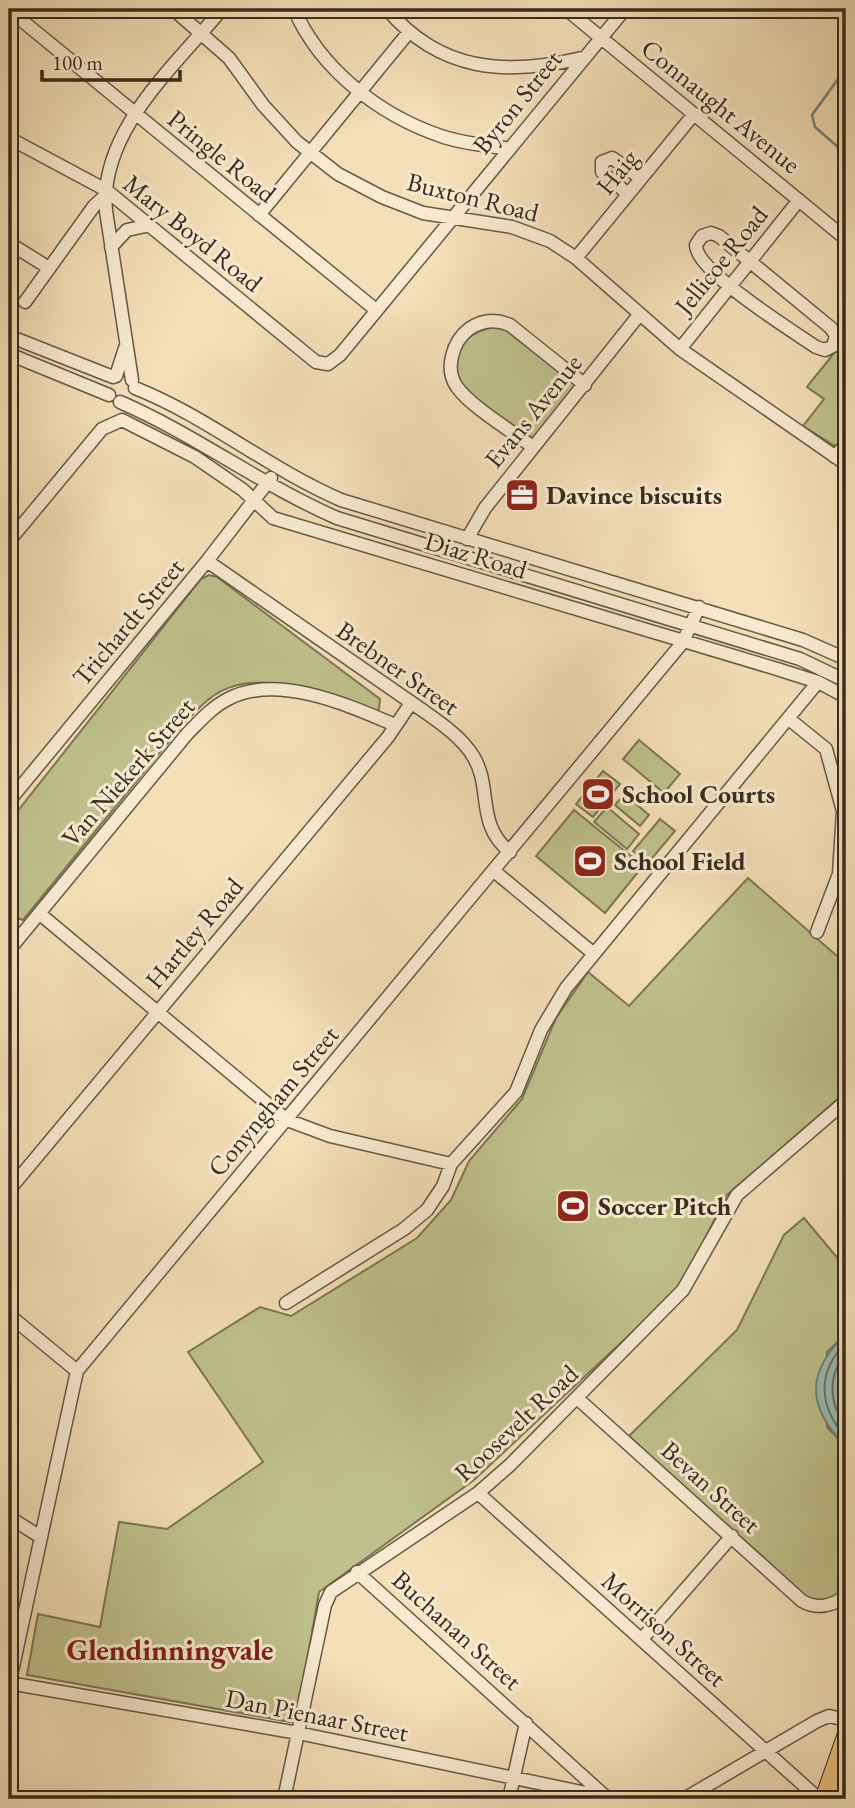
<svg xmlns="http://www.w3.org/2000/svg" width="855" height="1808" viewBox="0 0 855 1808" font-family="'EB Garamond',serif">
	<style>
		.green { fill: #bfc18c; stroke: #7c7654; stroke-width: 2 }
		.water { fill: #9cbcb4; stroke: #748278; stroke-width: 2 }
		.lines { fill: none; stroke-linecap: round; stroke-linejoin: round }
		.shore { stroke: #6a7468; stroke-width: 2 }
		.stream { stroke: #748278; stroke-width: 2.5 }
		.minor-casing { stroke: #675844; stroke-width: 15 }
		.major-casing { stroke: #382b1d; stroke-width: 18 }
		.minor { stroke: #f8ead1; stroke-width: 12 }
		.major { stroke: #eac07c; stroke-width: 16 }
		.labels { text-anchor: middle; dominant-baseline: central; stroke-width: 6; stroke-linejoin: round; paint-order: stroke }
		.street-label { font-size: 26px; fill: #382b1d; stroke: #f8ead1 }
		.poi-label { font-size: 26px; font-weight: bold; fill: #382b1d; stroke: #f8ead1; text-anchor: start }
		.quarter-label { font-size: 30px; font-weight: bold; fill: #7a1f14; stroke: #f8ead1 }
	</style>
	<rect width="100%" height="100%" fill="#f4dfb8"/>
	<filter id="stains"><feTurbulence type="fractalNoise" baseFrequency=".00286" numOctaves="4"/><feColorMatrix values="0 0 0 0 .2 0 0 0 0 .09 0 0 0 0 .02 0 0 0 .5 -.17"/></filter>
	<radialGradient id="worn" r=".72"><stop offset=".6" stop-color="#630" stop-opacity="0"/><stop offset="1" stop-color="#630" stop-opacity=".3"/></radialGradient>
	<!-- green -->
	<path class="green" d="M846,322V439L835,446L803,426L824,399L807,387C818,371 846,346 840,329Z
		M502,325L574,381L576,386L533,438L523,434L461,387C445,349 467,331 502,325Z
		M209,575L217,577L380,699L379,709L374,713C324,697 255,661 208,700C199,707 192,716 184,723L23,920L9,915V822L201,579Z
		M639,740L680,774L664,793L623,759Z
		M603,771L620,784L593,817L576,804Z
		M624,794L649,815L640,826L615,805Z
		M607,807L639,834L627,849L594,822Z
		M574,810L643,866L605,913L536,856Z
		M660,819L675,831L648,863L633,851Z
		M748,878L846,964V1092L727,1195L687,1274L671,1296L474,1480L319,1592L296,1723L27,1675L38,1614L100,1627L119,1522L167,1529L263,1462L188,1352L260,1307L291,1316L417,1238L451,1200L469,1161L522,1099L556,1018L588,972L629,1006Z
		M804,1218L846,1268V1334L827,1352V1427L846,1447V1590L824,1602L808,1600L629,1436L737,1330L784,1235Z"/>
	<!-- water -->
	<path class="water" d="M846,1334V1447C807,1407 805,1373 846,1334Z"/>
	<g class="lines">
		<!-- shore -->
		<path class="shore" d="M846,1343C816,1372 819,1408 846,1437
			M846,1355C827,1374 829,1406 846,1424"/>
		<!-- stream -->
		<path class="stream" d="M846,68L812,115L815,127L846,154"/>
		<!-- minor casing -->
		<g class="minor-casing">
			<path id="minor" d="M173,9L229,58L263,105L297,142L338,174L382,197L423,213L512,227L550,241L576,258L680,349L846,464
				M294,9C320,69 379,115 441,136C463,144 487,145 510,149
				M387,9C440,72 506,76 582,58
				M566,9L846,239
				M9,10L376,310
				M9,138L106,190L316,362L328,364L340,355L625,9
				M628,194L602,172V162L612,158L641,178
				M259,215L409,32
				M711,233L719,236L831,328L836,336L833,346L825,350L816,347C793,331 695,271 696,245L702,236Z
				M9,243L49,268
				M111,247L127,230L146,226
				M576,258L694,114
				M25,302L94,206L105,196
				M9,336L113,377
				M680,349L799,200
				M9,354L109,395
				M116,376L125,348
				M132,380L106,211C99,131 175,66 222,9
				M135,388C208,417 269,469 341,500L803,640L846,659
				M120,402C196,435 261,485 337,518L800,659L846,681
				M533,447C513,432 470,406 457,387C444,369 453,341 469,329C482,320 496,319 510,325L585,385
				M835,457L846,444
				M467,539L485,508L639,315
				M9,541L102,429L122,420L195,457L243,490L273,518L777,669L818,682L846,697
				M207,561L425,712C442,724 462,738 473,756C493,788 475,824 510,852
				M789,719L826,749L843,811L839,874L817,932
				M9,801L207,561L271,478
				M494,871L594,954
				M40,914L287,1120L330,1136L451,1164
				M9,950L187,734C200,721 212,707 228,699C277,673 348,705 395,725
				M9,1190L388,737L411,703
				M286,1303L404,1229L427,1210L443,1186L451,1164L516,1092L541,1030L566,988L818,682
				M9,1315L77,1371
				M577,1398L802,1601C818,1610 832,1606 846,1596
				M478,1493L819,1799
				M9,1517L39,1536
				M357,1572L607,1798
				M642,1639L732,1536
				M9,1683L298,1733L615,1799
				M9,1685L77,1371L683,642L699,607
				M284,1799L325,1605L331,1592L478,1493L510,1465L683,1290L737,1195L846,1101
				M509,1799L526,1723
				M684,1799L817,1721L829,1716L846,1720"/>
		</g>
		<!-- major casing -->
		<g class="major-casing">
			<path id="major" d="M823,1799L846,1734
				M839,1799L846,1771"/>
		</g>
		<!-- minor -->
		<use href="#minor" class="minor"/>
		<!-- major -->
		<use href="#major" class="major"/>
	</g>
	<!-- icons -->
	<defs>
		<g id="office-square" transform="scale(1.75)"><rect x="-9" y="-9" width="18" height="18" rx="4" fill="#8f2418" stroke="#f8ead1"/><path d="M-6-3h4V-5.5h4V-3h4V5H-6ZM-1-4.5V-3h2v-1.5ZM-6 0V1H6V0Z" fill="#fff"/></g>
		<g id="stadium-square" transform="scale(1.75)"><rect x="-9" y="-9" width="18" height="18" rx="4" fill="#8f2418" stroke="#f8ead1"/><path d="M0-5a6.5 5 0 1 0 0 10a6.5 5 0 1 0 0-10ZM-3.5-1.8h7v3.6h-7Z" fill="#fff"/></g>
	</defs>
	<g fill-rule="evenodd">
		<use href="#office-square" x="522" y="495"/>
		<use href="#stadium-square" x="598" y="794"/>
		<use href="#stadium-square" x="590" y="861"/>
		<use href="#stadium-square" x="573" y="1206"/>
	</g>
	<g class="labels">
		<!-- street labels -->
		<g class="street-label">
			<text transform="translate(517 102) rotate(-51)">Byron Street</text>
			<text transform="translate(721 106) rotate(39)">Connaught Avenue</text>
			<text transform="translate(222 156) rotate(39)">Pringle Road</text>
			<text transform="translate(617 172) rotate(-51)">Haig</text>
			<text transform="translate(473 197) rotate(14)">Buxton Road</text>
			<text transform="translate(193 233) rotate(39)">Mary Boyd Road</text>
			<text transform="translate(721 260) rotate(-51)">Jellicoe Road</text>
			<text transform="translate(533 411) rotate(-51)">Evans Avenue</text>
			<text transform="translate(476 555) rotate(17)">Diaz Road</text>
			<text transform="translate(128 622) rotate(-50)">Trichardt Street</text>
			<text transform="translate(398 668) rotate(35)">Brebner Street</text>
			<text transform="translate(128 772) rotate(-49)">Van Niekerk Street</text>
			<text transform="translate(194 933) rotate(-50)">Hartley Road</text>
			<text transform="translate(273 1101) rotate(-50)">Conyngham Street</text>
			<text transform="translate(516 1423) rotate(-43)">Roosevelt Road</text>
			<text transform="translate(711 1487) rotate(42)">Bevan Street</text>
			<text transform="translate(664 1629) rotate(42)">Morrison Street</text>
			<text transform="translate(457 1630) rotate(42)">Buchanan Street</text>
			<text transform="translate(317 1715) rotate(11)">Dan Pienaar Street</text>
		</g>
		<!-- poi labels -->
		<g class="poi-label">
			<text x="546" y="495">Davince biscuits</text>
			<text x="622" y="794">School Courts</text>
			<text x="614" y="861">School Field</text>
			<text x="598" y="1206">Soccer Pitch</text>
		</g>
		<!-- quarter labels -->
		<g class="quarter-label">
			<text x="170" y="1649">Glendinningvale</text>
		</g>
	</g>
	<!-- margin -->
	<rect width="855" height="1808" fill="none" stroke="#f4dfb8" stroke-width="35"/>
	<rect x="10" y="10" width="834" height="1787" fill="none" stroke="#382b1d" stroke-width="3.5"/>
	<rect x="18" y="18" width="820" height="1773" fill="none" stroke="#382b1d" stroke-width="2"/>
	<!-- scale -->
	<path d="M42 70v10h138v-10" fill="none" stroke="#382b1d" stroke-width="3.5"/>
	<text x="52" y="70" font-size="21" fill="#382b1d" stroke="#f8ead1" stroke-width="5" paint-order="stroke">100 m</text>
	<rect width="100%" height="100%" filter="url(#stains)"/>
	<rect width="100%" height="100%" fill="url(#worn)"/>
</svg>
